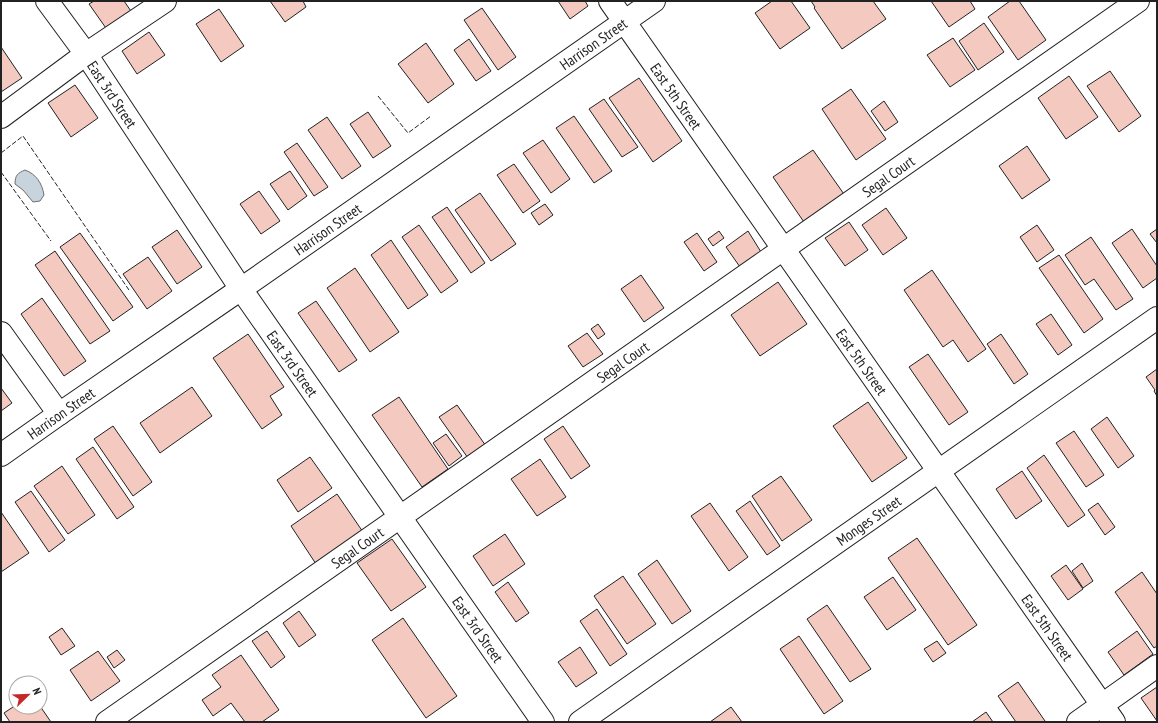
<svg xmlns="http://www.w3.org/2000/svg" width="1158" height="723" viewBox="0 0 1158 723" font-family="'PT Sans Narrow',sans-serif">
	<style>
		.water { fill: #c7d3dd; stroke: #6f6f6f }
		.building { fill: #f3c9c0; stroke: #222 }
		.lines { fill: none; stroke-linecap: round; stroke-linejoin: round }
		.minor-casing { stroke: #222; stroke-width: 24 }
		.minor { stroke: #fff; stroke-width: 22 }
		.fence { stroke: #222; stroke-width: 1; stroke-dasharray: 5 2; stroke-linecap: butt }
		.labels { text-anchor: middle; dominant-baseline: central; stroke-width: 3; stroke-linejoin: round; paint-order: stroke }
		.street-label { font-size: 15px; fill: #222; stroke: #fff }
	</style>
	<rect width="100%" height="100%" fill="#fff"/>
	<!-- water -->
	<path class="water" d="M25,170C36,174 42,183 44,195L40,201L33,202L23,190L15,184C15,175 18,173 25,170Z"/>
	<!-- building -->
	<path class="building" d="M94,1H124L133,14L108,31L89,4Z
		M270,1H303L306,7L285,22Z
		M558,1H585L588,6L570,19Z
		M772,1H791L810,28L780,49L755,13Z
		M811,1H873L886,19L842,49L814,8L815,7Z
		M931,1H970L975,9L949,27Z
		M1010,1H1019L1046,40L1018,60L988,17Z
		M482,8L516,57L498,70L464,20Z
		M219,9L244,46L221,62L196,24Z
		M984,23L1004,52L978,70L959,41Z
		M149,32L165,55L137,74L122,51Z
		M953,38L975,70L950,87L927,55Z
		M469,39L491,71L476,81L454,50Z
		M426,43L454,84L428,103L398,64Z
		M1,47L22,78L1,92Z
		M1110,71L1141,116L1119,132L1087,86Z
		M1069,76L1098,117L1066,139L1038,98Z
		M639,78L682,141L653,162L609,98Z
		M75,85L98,118L71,137L48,103Z
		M851,89L886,139L856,160L822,109Z
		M604,99L638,147L622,157L589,109Z
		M884,101L898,122L885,131L871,111Z
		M368,112L391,146L373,158L350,124Z
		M574,116L612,171L594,183L556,128Z
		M327,117L361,166L342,179L308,130Z
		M543,140L570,179L551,193L523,153Z
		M297,143L328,187L314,196L284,152Z
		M1027,146L1050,180L1022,199L999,166Z
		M813,150L846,197L806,225L773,177Z
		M514,164L540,201L523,213L497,175Z
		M290,171L307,196L288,210L270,184Z
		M259,191L280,221L261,234L240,204Z
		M480,193L516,244L491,261L455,210Z
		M545,204L553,215L539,225L531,213Z
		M447,207L485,263L471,273L432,217Z
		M886,208L907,238L883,255L862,225Z
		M849,222L868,250L845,266L825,238Z
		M419,225L458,281L441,293L402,237Z
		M1037,225L1054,250L1037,262L1020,237Z
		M1132,229L1157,266V278L1143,288L1112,243Z
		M1157,229V243L1150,234Z
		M177,230L202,267L177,284L152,247Z
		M719,231L724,238L713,246L708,239Z
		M748,231L761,252L740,267L726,247Z
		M80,233L133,307L113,321L60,247Z
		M697,233L717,262L704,271L684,242Z
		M1091,237L1133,299L1116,310L1094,279L1085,285L1065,255Z
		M391,240L428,295L408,309L371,255Z
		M55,251L110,331L90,344L35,265Z
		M1059,255L1103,319L1084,333L1039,268Z
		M148,257L172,291L147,309L123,274Z
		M355,268L399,332L370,352L327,288Z
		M932,270L986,349L968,362L953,340L943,347L904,290Z
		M641,275L664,308L644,322L621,289Z
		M778,282L807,324L760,356L731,315Z
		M42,298L86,361L64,376L21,314Z
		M316,301L357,360L339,372L298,313Z
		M1051,314L1072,345L1058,355L1036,324Z
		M598,324L605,334L598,339L591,329Z
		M587,333L603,354L583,367L568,346Z
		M248,334L284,387L270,396L282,415L262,429L213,358Z
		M1001,334L1028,374L1014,384L987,344Z
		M928,354L968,412L949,425L909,367Z
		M1157,369V396L1154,391L1155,390L1146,377Z
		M192,387L212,416L160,453L140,423Z
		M1,388L12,403L1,411Z
		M399,397L448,469L422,487L372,415Z
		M868,402L907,458L872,482L833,426Z
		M457,405L486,446L468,458L439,417Z
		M1107,417L1134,456L1118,468L1091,429Z
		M113,426L152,482L133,496L94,439Z
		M563,426L590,466L571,479L544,439Z
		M1074,431L1104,475L1086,487L1056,443Z
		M446,434L462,456L449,466L433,443Z
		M93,447L134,507L117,519L76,459Z
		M1044,455L1085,515L1068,527L1027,468Z
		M310,457L332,488L298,512L277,480Z
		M540,459L566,497L537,516L511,479Z
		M62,466L95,515L68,534L34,486Z
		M1022,471L1042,501L1016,519L996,489Z
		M781,476L812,520L782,541L752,496Z
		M31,491L65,540L49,552L15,502Z
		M337,494L363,532L316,564L291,526Z
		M750,501L780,546L767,555L736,511Z
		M710,503L748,557L729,571L691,516Z
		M1098,503L1115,527L1105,535L1088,510Z
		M1,512L29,553L1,572Z
		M505,534L525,564L493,586L473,556Z
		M917,538L977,625L948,645L888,558Z
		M392,539L426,587L391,611L357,563Z
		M657,560L691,611L672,624L638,574Z
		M1082,563L1093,581L1083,588L1072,571Z
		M1066,565L1083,589L1068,600L1051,576Z
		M1142,572L1157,594V646L1154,648L1115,592Z
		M623,576L656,624L627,644L594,596Z
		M893,577L916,610L887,630L864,597Z
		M508,582L529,613L516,622L495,592Z
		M827,605L871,669L850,682L807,619Z
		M597,609L627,654L610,666L580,621Z
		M299,611L316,635L299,647L283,623Z
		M403,618L457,696L426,718L372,640Z
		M62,628L75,646L61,655L49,637Z
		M267,631L285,657L271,668L252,641Z
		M1137,631L1153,654L1124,675L1108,652Z
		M799,636L843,701L824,714L780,649Z
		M937,641L946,653L933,662L924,649Z
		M580,647L597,673L576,687L558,662Z
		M117,650L125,660L114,668L107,657Z
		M98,651L120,681L91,701L70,670Z
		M241,655L279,710L262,722H245L231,703L213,716L202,700L221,687L212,675Z
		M1018,682L1045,721L1044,722H1016L998,696Z
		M1157,687V721L1141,698Z
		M16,705V707H40V706L51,722H10L4,713Z
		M731,707L742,722H710Z
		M986,712L993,722H972Z"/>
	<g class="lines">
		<!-- minor casing -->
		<g class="minor-casing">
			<g id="minor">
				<path id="s1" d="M47,1L86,54L241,289L543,722"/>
				<path id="s2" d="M610,1L1114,722"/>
				<path d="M1,117L86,54L165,1"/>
				<path d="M1,333L59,414"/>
				<path id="s3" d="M1,455L59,414L241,289L654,1"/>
				<path id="s4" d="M107,722L1138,1"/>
				<path id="s5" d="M580,722L1157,318"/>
				<path d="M1078,722L1157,666"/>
			</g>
		</g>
		<!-- minor -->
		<use href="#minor" class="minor"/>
		<!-- fence -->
		<path class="fence" d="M378,96L408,133L431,116
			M1,153L23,136L129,290
			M1,172L51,241"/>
	</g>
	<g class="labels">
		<!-- street labels -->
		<g class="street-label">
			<text stroke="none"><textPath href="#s3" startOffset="721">Harrison Street</textPath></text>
			<text stroke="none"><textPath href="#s1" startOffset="114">East 3rd Street</textPath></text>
			<text stroke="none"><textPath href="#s2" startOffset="116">East 5th Street</textPath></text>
			<text stroke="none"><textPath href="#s4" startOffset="953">Segal Court</textPath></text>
			<text stroke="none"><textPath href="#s3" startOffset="397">Harrison Street</textPath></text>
			<text stroke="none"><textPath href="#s4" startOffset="629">Segal Court</textPath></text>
			<text stroke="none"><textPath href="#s2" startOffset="440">East 5th Street</textPath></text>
			<text stroke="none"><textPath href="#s1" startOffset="438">East 3rd Street</textPath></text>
			<text stroke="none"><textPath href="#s3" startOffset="73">Harrison Street</textPath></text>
			<text stroke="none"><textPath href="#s5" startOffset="352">Monges Street</textPath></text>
			<text stroke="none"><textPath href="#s4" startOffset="305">Segal Court</textPath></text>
			<text stroke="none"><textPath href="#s2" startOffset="764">East 5th Street</textPath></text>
			<text stroke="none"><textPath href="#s1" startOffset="762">East 3rd Street</textPath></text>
		</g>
	</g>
	<!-- border -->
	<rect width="1158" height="723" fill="none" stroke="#222222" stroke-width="4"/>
	<!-- north arrow -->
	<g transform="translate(28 695) rotate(67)"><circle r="19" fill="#ffffff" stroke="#a7a7a7"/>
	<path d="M0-3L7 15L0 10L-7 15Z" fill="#c62828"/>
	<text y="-6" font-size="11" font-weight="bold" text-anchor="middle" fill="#222222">N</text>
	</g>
</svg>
